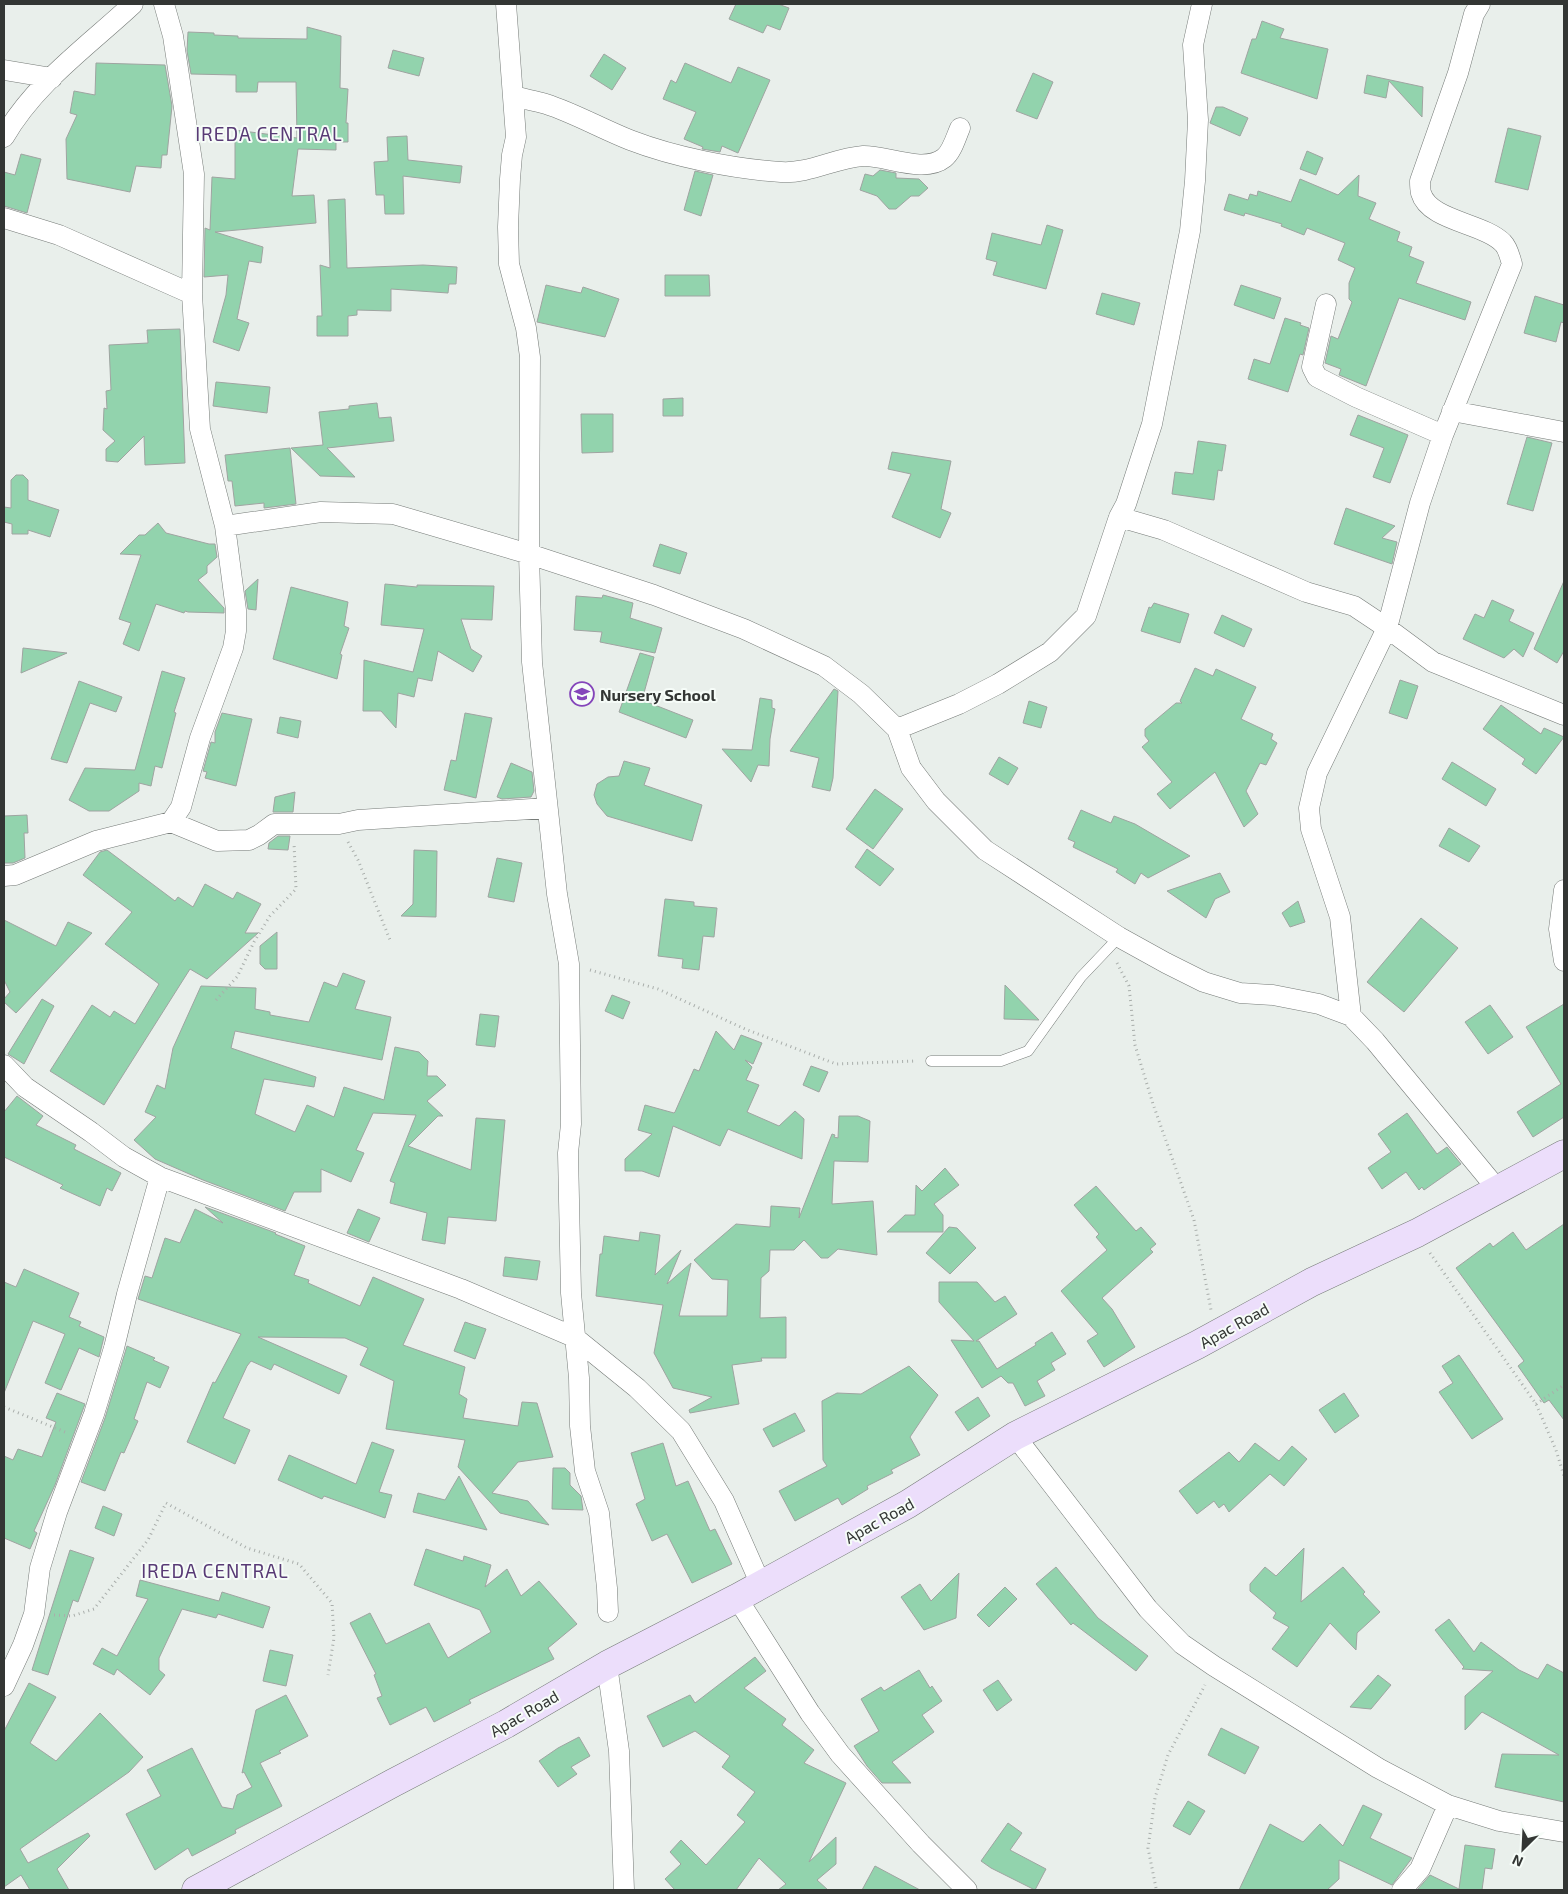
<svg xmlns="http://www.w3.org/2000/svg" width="1568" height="1894" viewBox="0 0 1568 1894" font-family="'Exo 2',sans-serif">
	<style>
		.building { fill: #92d3ad; stroke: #9fa4a1 }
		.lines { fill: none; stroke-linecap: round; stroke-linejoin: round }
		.lane-casing { stroke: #767b78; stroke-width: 11 }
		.street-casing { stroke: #767b78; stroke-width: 21 }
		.secondary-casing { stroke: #767b78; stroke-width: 29 }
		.path { stroke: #a9aeab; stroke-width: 3; stroke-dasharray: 1 4; stroke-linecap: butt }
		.lane { stroke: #fff; stroke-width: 10 }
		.street { stroke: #fff; stroke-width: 20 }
		.secondary { stroke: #ecdefb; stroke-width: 28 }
		.labels { text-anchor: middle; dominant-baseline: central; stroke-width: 4; stroke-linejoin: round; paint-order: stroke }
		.poi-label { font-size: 16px; font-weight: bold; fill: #333634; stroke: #f6fcf8; text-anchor: start }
		.street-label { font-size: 16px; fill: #333634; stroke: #f6fcf8 }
		.quarter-label { font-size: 19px; letter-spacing: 1px; fill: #583a75; stroke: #f6fcf8 }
	</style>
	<rect width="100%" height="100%" fill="#e9efeb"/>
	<!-- building -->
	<path class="building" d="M736,4H778L789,8L780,30L767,25L763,33L729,19Z
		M1262,21L1284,29L1280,38L1328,49L1317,99L1241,73L1252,39H1256Z
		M307,27L341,36L340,88L348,89L346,123H348V142H336V150L298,149L292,196L314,195L316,223L215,232L263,247L261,263L249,261L237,319L249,323L239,351L213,342L226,295L228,275L204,277L205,228L210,230L212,177L235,179V130L297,138L296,82H258L257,92H236V75L191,74L187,51L188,32L214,33V35L238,36V38L307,39Z
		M393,50L424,58L419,76L388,68Z
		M604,54L626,68L612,90L590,76Z
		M96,63L165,65L172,106L167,155H162L161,168L136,166L130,192L67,179L66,139L77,115L70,113L74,91L95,95Z
		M685,63L731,83L738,67L770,80L738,153L722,146L720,152L702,149L703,147L684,139L696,112L663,99L671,80L676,83Z
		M1033,73L1053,82L1037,119L1016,111Z
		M1367,75L1423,87L1422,117L1389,81L1386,98L1364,93Z
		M1216,107H1223L1248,118L1240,136L1210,123Z
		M1508,128L1541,136L1528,190L1495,182Z
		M407,136L408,160L462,166L460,183L403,176L404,214H385L384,195H376L374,162L388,161L387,137Z
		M1307,151L1323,158L1316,175L1300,169Z
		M21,154L41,159L27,213L4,206V172L15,175Z
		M880,170L896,173V178L919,179L928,188L919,196H911L896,209H889L877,196L860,190L865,174L873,176Z
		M695,171L713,175L701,216L684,210Z
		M1359,175L1358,196L1376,203L1369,219L1400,232L1397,241L1412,247L1409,256L1424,262L1416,283L1471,302L1465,320L1399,298L1366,386L1339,375L1341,369L1325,363L1331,336L1338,339L1352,302L1349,299V283L1355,268L1338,260L1345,243L1307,228L1304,235L1281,226L1282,224L1245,213L1244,216L1224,210L1229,194L1248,200L1250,194L1257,196L1258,191L1291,202L1300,179L1338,195Z
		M345,199L347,268L423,265L457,267L456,284H449L448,293L391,289V311L357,310V315L348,316V336H317V316H322L320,265L330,268L328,200Z
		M1047,225L1063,230L1046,289L993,275L997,262L986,259L992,233L1041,245Z
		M665,275H709L710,296H665Z
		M546,285L581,293L583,287L619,299L605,337L537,322Z
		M1241,285L1281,298L1274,319L1234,305Z
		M1102,293L1140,303L1134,325L1096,314Z
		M1535,296L1564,305V323L1561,322L1556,342L1524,333Z
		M1285,318L1301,323L1300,325L1309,328L1303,355L1300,354L1288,392L1248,379L1254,359L1270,364Z
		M180,329L185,463L145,465L144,436L118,462L106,461V449L115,441L103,430L104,408L107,409L106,391L111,390L109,345L148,343L147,330Z
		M216,382L270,387L267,413L213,406Z
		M683,398V416H663V399Z
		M377,403L379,418L391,417L394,441L327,448L355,477L320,476L291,448L323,445L319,412L349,409V406Z
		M581,414H613V452L582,453Z
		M1358,415L1408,435L1390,483L1373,477L1384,448L1350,435Z
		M1527,437L1552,443L1533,511L1507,504Z
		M1198,441L1226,445L1222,471L1218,470L1214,500L1172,494L1175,472L1193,474Z
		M290,448L296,504L264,508V503L235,506L232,481H228L225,455Z
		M892,452L951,461L941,509L951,513L940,538L892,517L911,474L888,469Z
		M16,475H23L28,480V500L59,510L50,537L28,530V534H12V524L4,522V507L11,508V480Z
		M1346,508L1395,526L1382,538L1397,542L1392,564L1334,544Z
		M158,523L166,533L209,544H215L217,557L207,566V573L198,580L224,608V613L188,612L185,611L184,613L156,604L139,651L123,644L131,623L119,619L141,555L120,554L139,535H145Z
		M660,544L687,553L680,574L653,566Z
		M258,579L256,610L248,609L245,591Z
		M1564,581V651L1557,663L1534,649Z
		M385,584L417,587V585L494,586L492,620L461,619L471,649L482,656L473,672L438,651L432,681L418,678L414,697L398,693L396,728L381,711H363L364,660L413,672L424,629L381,625Z
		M291,587L348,602L344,626L349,628L340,654L342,655L337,679L273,659Z
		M603,595L633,603L630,618L662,628L655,653L600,642L602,632L574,630L576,596L602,598Z
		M1492,600L1514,610L1509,621L1534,633L1523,657L1514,649L1504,658L1463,639L1475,614L1484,618Z
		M1154,603L1189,614L1180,643L1141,631L1149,607L1151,608Z
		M1222,615L1252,629L1244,647L1214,633Z
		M23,648L67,653L21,673Z
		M640,653L654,657L642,700L693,720L686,738L619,712Z
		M1195,668L1213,676L1216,669L1256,687L1241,719L1273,734L1271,739L1277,743L1266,765L1260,763L1246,791L1258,814L1244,827L1215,772L1170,809L1157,794L1172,782L1142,747L1149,741L1145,736V729L1176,703H1182L1180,701Z
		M162,671L185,678L174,712L176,713L162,768L155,766L151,786L139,783V791L109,811H89L69,800L85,768L135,770Z
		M1400,680L1418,686L1407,719L1389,713Z
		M79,681L122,697L116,712L90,703L67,763L51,759Z
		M834,689L838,691L833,778L830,791L812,787L819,758L790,751Z
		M760,698L772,700V708L775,709L770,739L769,766L758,765L751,782L722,749L752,750Z
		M1029,701L1047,707L1041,728L1023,723Z
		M1501,705L1541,734L1544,728L1564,737L1536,774L1522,764L1525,759L1483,729Z
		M222,713L252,719L236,786L205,778L207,772L203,771L211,742L215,743V732Z
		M465,713L492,718L476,798L444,790L451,760L456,761Z
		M280,717L301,721L298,738L277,733Z
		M999,757L1018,768L1008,785L989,774Z
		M624,761L650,768L644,785L702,805L692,841L607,816L597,804L594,795L597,784L608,777L619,776Z
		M1452,762L1496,789L1486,806L1442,779Z
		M511,763L532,772L534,791L531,797L502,799L497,797Z
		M875,789L903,809L873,849L846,829Z
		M295,792L293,812H273L275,797Z
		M1081,810L1111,823L1114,816L1135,824L1190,856L1148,878L1141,873L1135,884L1116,872L1118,869L1073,847L1075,842L1068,839Z
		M27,815L28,833H24L25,858L13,863H4V816Z
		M1449,828L1480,846L1469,862L1439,846Z
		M278,836H290L288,850L268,849L269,843Z
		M867,849L894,869L880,886L855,867Z
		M107,850L175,901L178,897L193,907L205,884L233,899L237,892L261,904L245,933H258L207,979L190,969L104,1105L50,1071L92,1005L110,1017L114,1011L135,1024L159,984L105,944L132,912L83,875L100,852Z
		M414,850L437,851L436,917L401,916L413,904Z
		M497,858L522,863L514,902L488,897Z
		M1220,873L1230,892L1215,899L1206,918L1167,891Z
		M665,899L694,902V906L717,908L714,937L703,936L699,970L682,968L683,959L658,956Z
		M1298,901L1305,922L1290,927L1282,913Z
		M1421,918L1458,948L1404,1012L1367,982Z
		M4,920L56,946L68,922L92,933L16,1013L4,1002V999L10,992L4,980Z
		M277,932V969H265L260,964V946Z
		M343,973L365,981L355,1009L391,1017L382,1060L235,1031L231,1048L316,1077L314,1087L264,1079L255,1114L295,1132L307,1105L334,1117L344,1087L384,1100L395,1047L419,1052L428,1061L427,1076H437L446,1085L427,1101L443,1116H438L408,1146L471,1170L476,1118L505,1120L496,1221L448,1217L445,1244L422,1240L427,1213L390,1203L395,1183L390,1181L416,1115L373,1113L356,1150L364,1153L351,1182L321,1169V1192H294L285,1211L203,1180L155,1159L134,1140L156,1117L145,1112L157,1085L165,1089L173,1048L201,986L256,988L255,1009L270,1012V1015L309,1022L324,982L337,987Z
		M1005,985L1039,1020L1004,1019Z
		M612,995L630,1002L623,1019L605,1011Z
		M42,999L54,1006L24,1064L8,1054Z
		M1564,1004V1117L1533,1137L1517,1112L1561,1084L1526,1027Z
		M1490,1005L1513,1037L1488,1054L1465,1022Z
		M480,1014L499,1016L495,1047L476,1045Z
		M716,1031L734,1050L741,1035L762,1043L753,1064L745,1060L752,1067L746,1080L759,1085L747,1112L779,1126L795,1111L804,1119L802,1159L728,1129L720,1146L673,1126L659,1177L642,1171H625V1159L652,1134L638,1130L645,1105L674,1113L675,1112L694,1069L699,1071Z
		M811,1066L828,1072L819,1092L803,1085Z
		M17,1096L43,1116L36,1125L76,1145L74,1149L121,1173L112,1191L107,1188L100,1206L60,1188L63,1185L4,1157V1112Z
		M1407,1113L1437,1154L1447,1147L1461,1164L1424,1190L1422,1187L1419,1190L1406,1172L1382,1189L1368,1168L1391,1152L1378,1134Z
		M839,1116H858L870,1121L868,1162L834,1161L832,1204L873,1201L877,1255L838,1249L828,1258H821L804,1240L794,1250H770L769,1271L761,1278L760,1318L786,1317V1358H761L762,1361L732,1365L739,1404L690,1413L689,1410L712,1397L673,1388L654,1353L663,1305L596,1296L600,1254H602L604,1236L639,1241L640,1232L660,1235L655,1275L681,1250L667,1284L691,1263L679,1316H727L728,1280L712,1279L694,1260L736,1224L770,1227L771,1206L800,1208L799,1218L832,1134L835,1135L834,1137L838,1138Z
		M945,1168L959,1185L934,1204L943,1215V1232H887L905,1215H915L916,1185L922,1191Z
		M1096,1186L1136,1231L1141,1227L1156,1244L1150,1249L1153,1252L1102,1298L1112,1309L1135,1347L1104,1367L1087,1341L1098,1334L1061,1291L1107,1250L1096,1237L1099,1234L1074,1205Z
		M205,1207L276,1233L275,1234L305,1246L294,1275L309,1280L308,1283L360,1306L373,1277L424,1299L403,1345L465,1367L459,1394L467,1399L463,1418L518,1426L522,1402L537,1403L553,1457L518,1462L492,1493L528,1501L549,1525L500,1513L458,1467L465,1440L386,1429L394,1381L360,1365L368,1348L345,1338L258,1337L347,1376L339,1394L274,1364L271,1370L251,1361L247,1366L223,1418L250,1430L235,1464L187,1442L213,1382L215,1383L241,1334L138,1299L145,1276L152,1278L165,1238L180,1243L195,1209L223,1223Z
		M358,1209L380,1218L369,1242L347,1233Z
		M1564,1224V1420L1549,1400L1544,1403L1518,1366L1524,1361L1456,1268L1490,1243L1493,1247L1513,1232L1526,1250Z
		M949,1227L957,1228L976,1248L950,1274L926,1253Z
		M505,1257L540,1261L537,1280L503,1276Z
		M24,1269L79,1293L69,1317L81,1322L79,1326L104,1337L99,1357L79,1348L61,1390L45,1383L65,1334L33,1321L4,1393V1282L16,1287Z
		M939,1282H977L995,1302L1005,1296L1017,1314L976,1341H979L997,1369L1036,1345L1035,1343L1052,1332L1066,1354L1051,1363L1055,1370L1037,1381L1045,1396L1025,1406L1013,1383H1008L1001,1376L982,1388L951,1340L974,1341L939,1302Z
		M465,1322L486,1329L475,1359L454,1351Z
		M127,1346L155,1358L153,1360L169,1367L160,1388L147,1382L134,1419L138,1421L124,1453L121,1452L105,1491L81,1482L105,1418Z
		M1459,1355L1503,1419L1472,1439L1439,1392L1453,1383L1442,1366Z
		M909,1366L938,1395L910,1437L920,1455L891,1470L893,1473L867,1486L868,1489L842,1505L838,1498L795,1521L779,1491L827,1466L823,1460L822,1401L837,1393L861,1394Z
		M57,1393L85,1404L55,1485L34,1531L37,1533L30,1549L4,1538V1456L13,1460L18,1449L42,1457L56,1422L46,1418Z
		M1344,1393L1359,1416L1335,1433L1319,1410Z
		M978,1397L990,1416L968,1431L955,1412Z
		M795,1413L805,1431L773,1447L763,1429Z
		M372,1442L394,1450L379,1492L392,1495L385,1518L324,1496L322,1499L278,1480L289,1455L356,1484Z
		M663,1443L676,1486L688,1481L710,1531L715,1529L732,1564L692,1583L667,1534L652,1541L636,1504L645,1499L631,1453Z
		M1255,1443L1279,1461L1292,1446L1307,1459L1284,1486L1270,1474L1229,1512L1224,1504L1219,1508L1214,1501L1197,1514L1179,1491L1229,1452L1239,1462Z
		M553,1468H565L570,1473V1485L581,1496L583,1510L552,1509Z
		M459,1476L487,1530L413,1512L418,1493L445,1500Z
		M103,1506L122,1514L114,1536L95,1528Z
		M1304,1548L1301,1602L1343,1567L1365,1592L1363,1594L1380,1612L1357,1633L1356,1650L1330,1623L1297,1667L1272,1649L1289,1627L1273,1618L1276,1613L1250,1591V1584L1265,1567L1276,1576Z
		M426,1549L463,1561L464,1556L491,1565L485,1587L507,1569L521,1596L539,1581L577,1624L548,1648L554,1659L469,1700L471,1703L434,1722L426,1707L390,1725L377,1698L382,1696L374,1675L376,1674L350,1623L370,1613L386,1644L429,1623L448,1658L491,1632L480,1610L414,1585Z
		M70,1550L94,1558L78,1602L73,1600L48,1675L32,1670Z
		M1056,1567L1098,1618L1148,1656L1136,1671L1073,1623L1071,1625L1036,1584Z
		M959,1573L956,1618L924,1630L901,1597L920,1584L931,1601Z
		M140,1580L219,1601L222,1592L270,1607L263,1628L218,1614L216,1618L182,1609L159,1658V1670L165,1675L150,1695L117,1669L114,1675L93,1664L102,1648L117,1656L148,1599L136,1596Z
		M1005,1587L1017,1599L989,1627L977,1615Z
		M1449,1619L1474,1652L1481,1642L1519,1670L1538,1679L1547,1664L1564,1673V1802L1495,1787L1502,1754L1559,1755L1482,1712L1465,1730V1696L1493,1671L1462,1669L1464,1667L1435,1630Z
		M270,1650L293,1655L286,1686L263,1681Z
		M755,1657L766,1671L744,1688L786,1719L782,1725L814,1750L804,1763L846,1783L809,1862L836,1837V1864L817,1880L828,1890H778L786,1884L759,1858L736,1890H675L665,1879L681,1864L670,1852L681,1840L706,1865L745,1822L737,1815L755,1792L722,1767L730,1756L695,1731L663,1747L647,1716L690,1695L695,1703Z
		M919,1670L930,1688L932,1686L942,1701L922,1715L934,1732L892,1762L911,1783H882L867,1766L854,1746L879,1731L861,1699L881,1687L884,1691Z
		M1378,1675L1391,1685L1371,1709L1350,1707Z
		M998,1680L1012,1700L997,1711L983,1690Z
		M29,1683L56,1697L30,1743L56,1761L100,1713L143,1757L129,1772L20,1849L28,1863L88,1833L90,1836L57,1869L69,1890H30L21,1875L4,1887V1731Z
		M286,1695L308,1736L279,1751L281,1753L260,1763L282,1806L235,1830L236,1833L192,1856L188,1848L155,1870L126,1814L161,1796L147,1770L192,1748L222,1807L233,1809L237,1795L252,1787L244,1772L242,1773L256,1710Z
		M1221,1728L1259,1747L1245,1774L1208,1755Z
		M579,1737L590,1756L571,1767L577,1774L558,1787L539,1761L558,1748Z
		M1188,1801L1205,1811L1190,1835L1173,1826Z
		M1363,1805L1382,1814L1370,1838L1412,1858L1392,1885L1339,1860V1879L1327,1890H1239L1270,1824L1303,1842L1320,1824L1343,1846Z
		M1008,1823L1022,1833L1010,1850L1046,1869L1035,1890L991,1868L981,1861Z
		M1465,1845L1495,1849L1492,1869L1485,1868L1482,1890H1417L1430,1875L1459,1889Z
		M875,1866L920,1890H862Z"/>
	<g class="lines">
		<!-- lane casing -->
		<g class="lane-casing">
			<path id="lane" d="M931,1061H1001L1028,1051L1081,977L1119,937"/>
		</g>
		<!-- street casing -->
		<g class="street-casing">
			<path id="street" d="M506,4L516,137L512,155L510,179L508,227L509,264L526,328L530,357L529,554L532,662L557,894L569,964L571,1124L568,1153L571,1293L579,1378L580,1426L585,1471L599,1513L607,1588L608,1612
				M4,70L52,78
				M513,96C524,99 536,101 546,104C574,113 602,129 630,140C674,157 734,169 781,172C809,174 835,158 863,156C885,155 924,174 944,158C952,152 956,137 960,128
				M4,137C35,83 88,46 133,4
				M4,218L59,235L192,294
				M1326,304L1312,367L1317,377L1356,397L1443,435
				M1452,411L1564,432
				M1119,517L1126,504L1152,424L1190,231L1195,181L1198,120L1193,45L1202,4
				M225,526L321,512L393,514L529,554L654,595L744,629L824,666L861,694L897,729L911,768L936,801L985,850L1119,937L1166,963L1204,982L1240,993L1273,995L1319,1004L1351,1016L1375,1041L1498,1190
				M897,729L959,704L998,684L1050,652L1086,616L1119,517L1164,530L1306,592L1354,606L1387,628L1433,662L1564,715
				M171,822L217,841L249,840L259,835L274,824H339L358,820L547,808
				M4,876L15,875L96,841L171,822L181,807L200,738L233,648L236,631V610L225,526L200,429L192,294L194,174L173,36L164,4
				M1564,890L1559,929L1564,961
				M1351,1016L1340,917L1311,829L1309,808L1317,773L1387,628L1420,503L1443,435L1512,264C1510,257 1508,248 1503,243C1484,223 1429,221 1421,193C1420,189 1420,185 1420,181L1458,73L1474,14L1480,4
				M4,1065L25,1087L91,1132L124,1157L160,1177L461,1289L574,1337L637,1388L681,1431L724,1501L761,1585
				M1015,1436L1148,1609L1182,1644L1214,1666L1378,1768L1448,1805L1499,1821L1564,1832
				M737,1598L810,1713L840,1754L921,1844L967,1890
				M607,1665L619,1751L624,1890
				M4,1686L23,1645L34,1614L40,1568L57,1512L94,1414L114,1348L127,1294L160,1177
				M1402,1890L1420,1869L1448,1805"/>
		</g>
		<!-- secondary casing -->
		<g class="secondary-casing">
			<path id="secondary" d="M196,1890L393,1783L506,1724L607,1665L737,1598L908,1504L1015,1436L1197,1345L1312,1282L1417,1233L1564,1154"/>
		</g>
		<!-- path -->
		<path class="path" d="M348,842L358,860L390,940
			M1117,963L1129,986L1135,1045L1153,1104L1194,1220L1211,1310
			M590,970L658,989L745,1029L836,1064L916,1061
			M216,1000L237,977L254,942L270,916L296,889L294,843
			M1430,1253L1536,1404L1556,1450L1564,1476
			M1536,1404L1564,1385
			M4,1407L65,1432
			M54,1615L72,1616L94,1609L148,1540L166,1503L247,1548L299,1564L332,1603L334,1638L328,1675
			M1156,1888L1148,1848L1155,1798L1168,1755L1205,1685"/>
		<!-- lane -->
		<use href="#lane" class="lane"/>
		<!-- street -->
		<use href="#street" class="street"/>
		<!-- secondary -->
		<use href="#secondary" class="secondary"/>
	</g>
	<!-- icons -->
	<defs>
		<g id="school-ring" transform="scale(1.25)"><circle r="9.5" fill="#f6fcf8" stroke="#8445ba" stroke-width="1.5"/><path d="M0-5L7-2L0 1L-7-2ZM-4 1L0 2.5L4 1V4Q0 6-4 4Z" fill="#8445ba"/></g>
	</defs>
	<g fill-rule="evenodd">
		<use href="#school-ring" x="582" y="694"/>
	</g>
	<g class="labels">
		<!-- poi labels -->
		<g class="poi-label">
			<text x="600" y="694">Nursery School</text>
		</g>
		<!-- street labels -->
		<g class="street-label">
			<text transform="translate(1234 1325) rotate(-29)">Apac Road</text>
			<text transform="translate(879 1520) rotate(-29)">Apac Road</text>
			<text transform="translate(524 1713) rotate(-30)">Apac Road</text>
		</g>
		<!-- quarter labels -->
		<g class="quarter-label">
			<text x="269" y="133">IREDA CENTRAL</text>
			<text x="215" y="1570">IREDA CENTRAL</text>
		</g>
	</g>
	<!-- border -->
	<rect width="1568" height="1894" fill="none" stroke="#333634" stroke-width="10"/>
	<!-- north arrow -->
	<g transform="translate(1523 1849) rotate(204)" stroke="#f6fcf8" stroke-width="4" paint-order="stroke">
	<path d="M0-4L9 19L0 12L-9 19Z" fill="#333634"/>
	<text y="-8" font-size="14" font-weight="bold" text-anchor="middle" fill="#333634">N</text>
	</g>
</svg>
